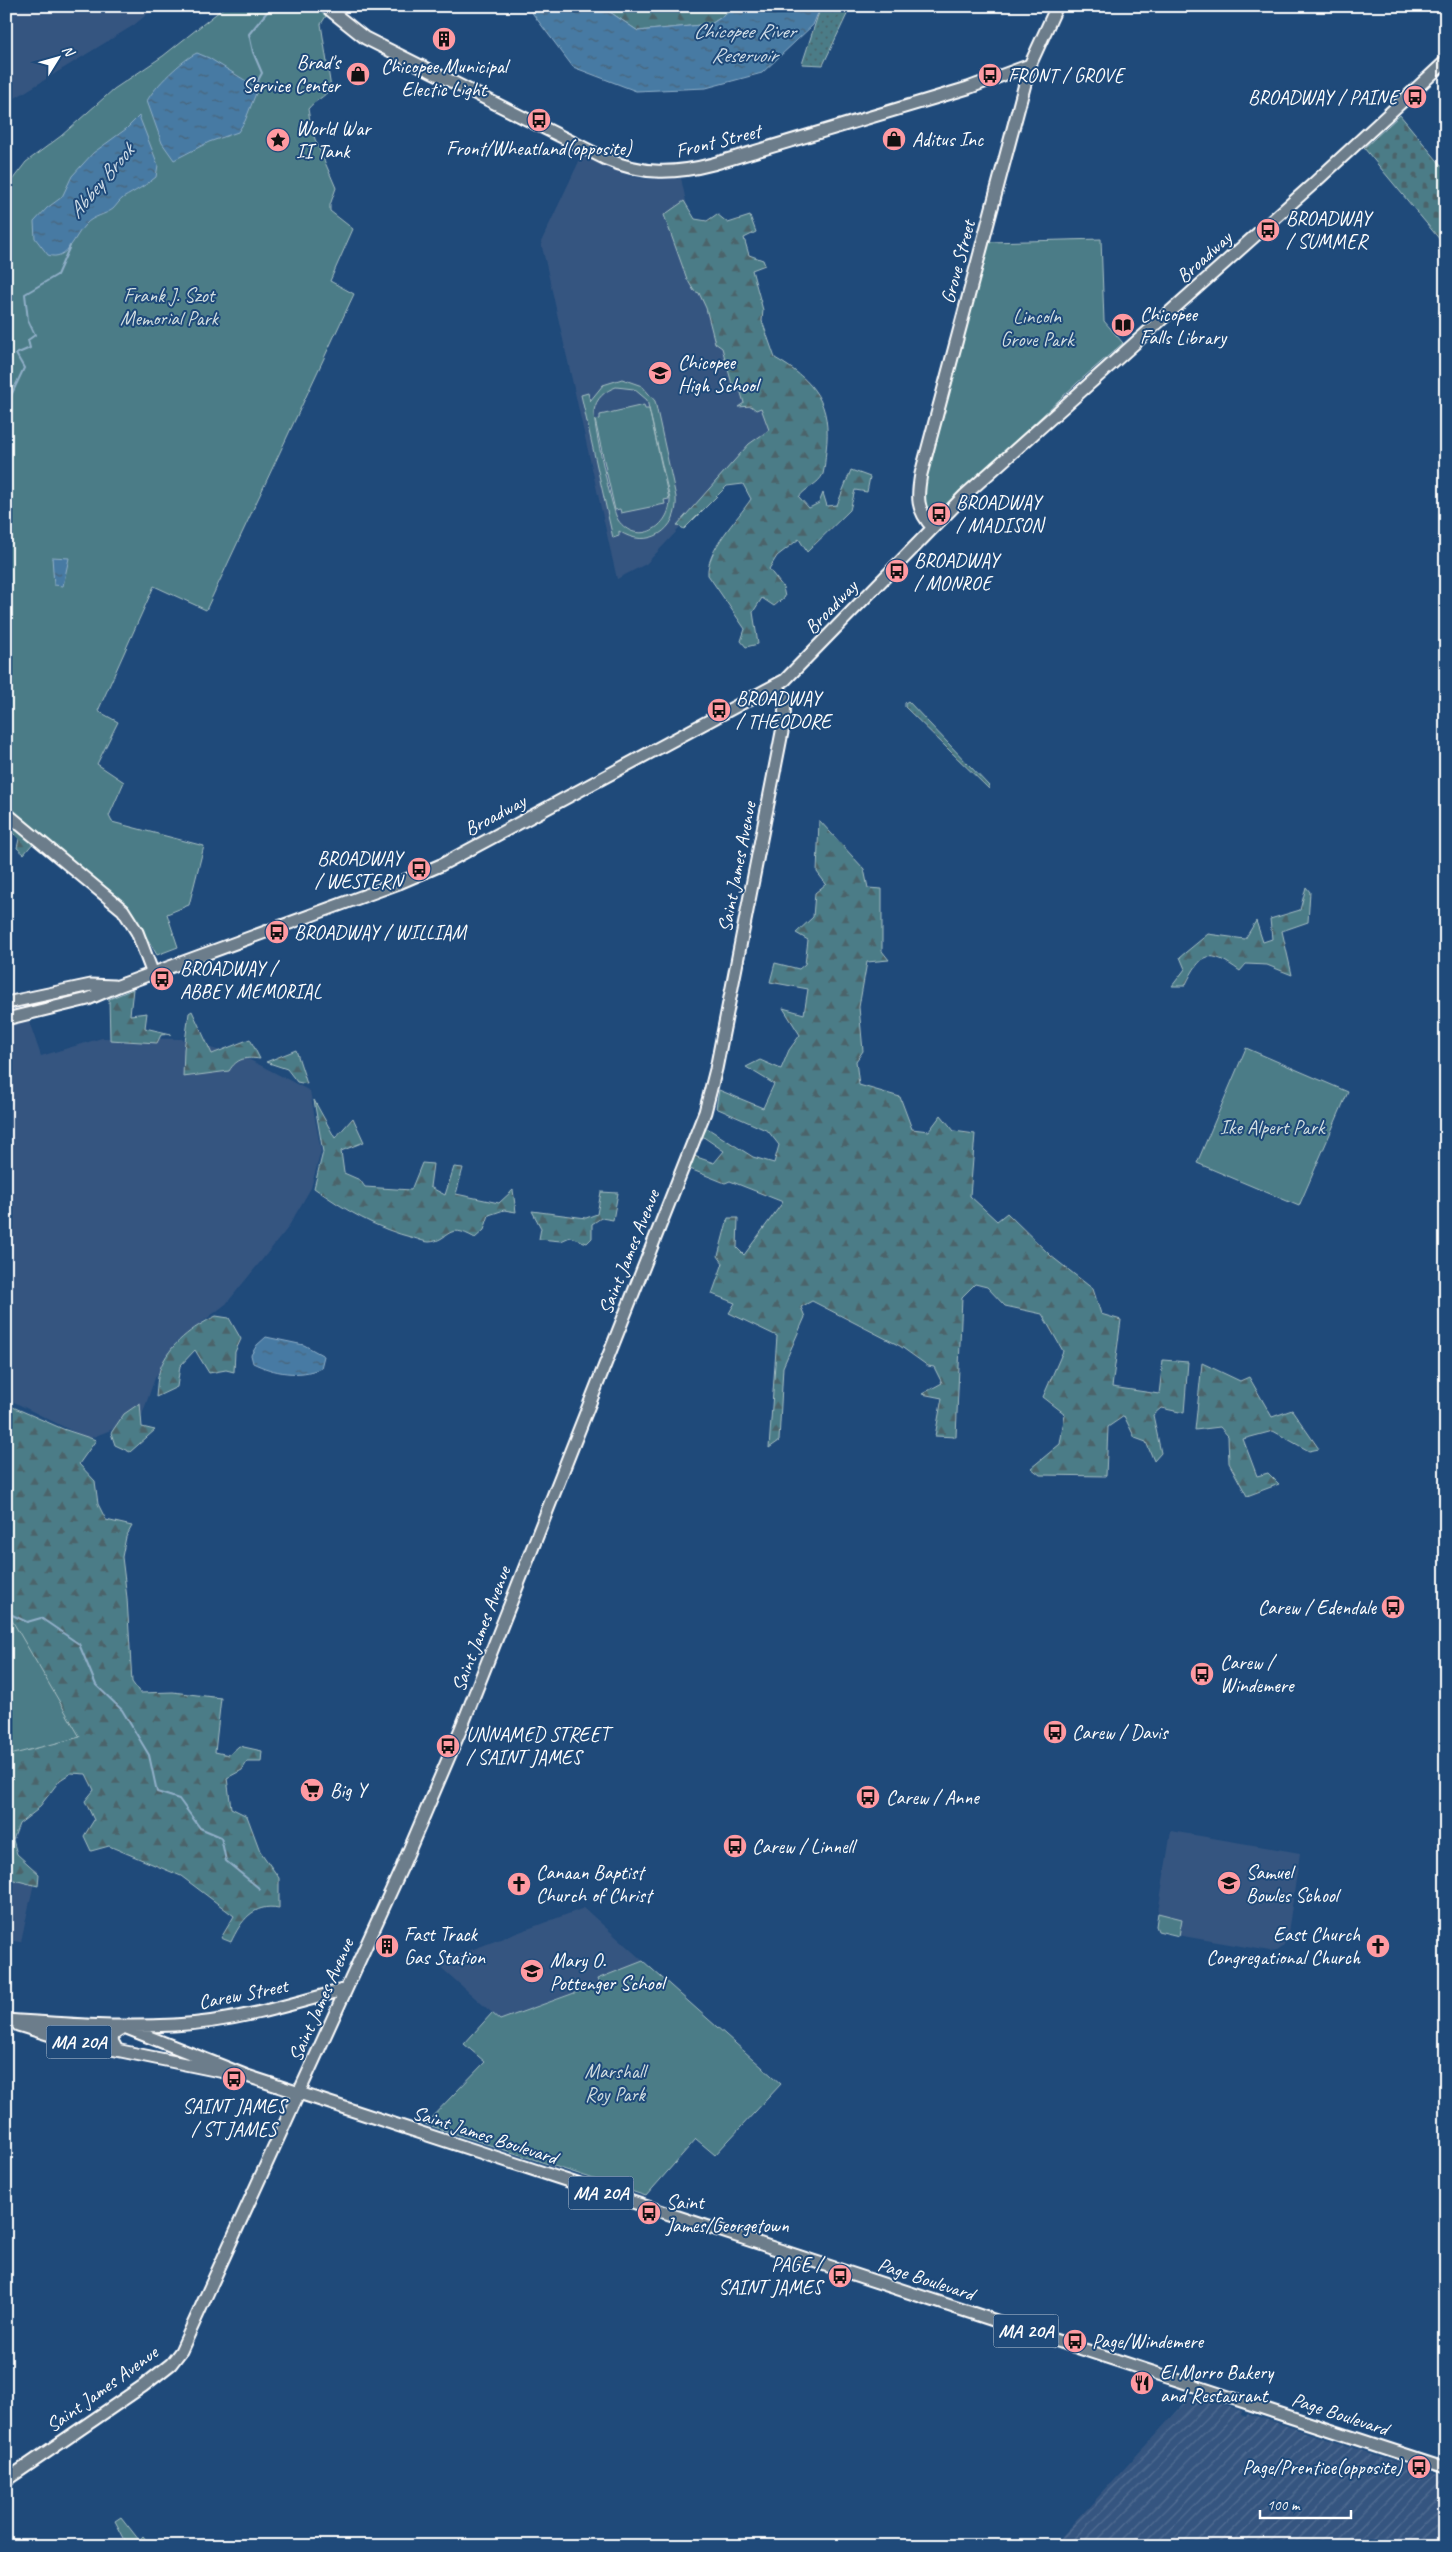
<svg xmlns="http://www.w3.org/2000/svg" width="1452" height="2552" viewBox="0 0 1452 2552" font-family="Caveat,sans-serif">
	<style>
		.built { fill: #355580 }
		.industrial { fill: url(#industrial-furrows) }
		.grass { fill: url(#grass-dots); stroke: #a6bec3 }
		.forest { fill: url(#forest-firs); stroke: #a6bec3 }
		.cemetery { fill: url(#cemetery-stones); stroke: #a6bec3 }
		.green { fill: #4c7c87; stroke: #a6bec3; fill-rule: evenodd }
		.water { fill: url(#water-ripples); stroke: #90afc8 }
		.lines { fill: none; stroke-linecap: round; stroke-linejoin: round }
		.stream { stroke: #90afc8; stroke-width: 2 }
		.major-casing { stroke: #fff; stroke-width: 15 }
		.major { stroke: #6c7d8b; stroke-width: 11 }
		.labels { text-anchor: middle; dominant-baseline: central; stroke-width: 4; stroke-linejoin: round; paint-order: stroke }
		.shield { fill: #1f4a7a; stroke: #bcc9d7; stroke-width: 1 }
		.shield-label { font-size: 19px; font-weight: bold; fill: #fff }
		.poi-label { font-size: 20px; fill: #fff; stroke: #1f4a7a; text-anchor: start }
		.street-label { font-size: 20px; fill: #fff; stroke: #1f4a7a }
		.park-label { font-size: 20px; fill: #d2dee1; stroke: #1f4a7a }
		.water-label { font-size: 21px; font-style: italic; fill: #d1dee8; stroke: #1f4a7a }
	</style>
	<defs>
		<pattern id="industrial-furrows" width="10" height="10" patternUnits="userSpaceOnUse" patternTransform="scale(1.25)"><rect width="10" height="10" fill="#355580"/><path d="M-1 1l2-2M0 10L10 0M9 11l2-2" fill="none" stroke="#536e93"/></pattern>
		<pattern id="grass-dots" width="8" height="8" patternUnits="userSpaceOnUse" patternTransform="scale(1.25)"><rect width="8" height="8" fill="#4c7c87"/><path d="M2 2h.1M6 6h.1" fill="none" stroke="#4c646a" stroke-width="1.8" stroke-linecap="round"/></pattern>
		<pattern id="forest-firs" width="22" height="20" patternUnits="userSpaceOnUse" patternTransform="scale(1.25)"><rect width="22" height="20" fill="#4c7c87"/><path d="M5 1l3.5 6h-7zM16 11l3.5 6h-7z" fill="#4c646a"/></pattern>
		<pattern id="cemetery-stones" width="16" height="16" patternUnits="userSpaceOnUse" patternTransform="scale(1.25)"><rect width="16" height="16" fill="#4c7c87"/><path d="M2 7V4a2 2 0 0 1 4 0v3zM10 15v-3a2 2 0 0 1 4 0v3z" fill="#4c646a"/></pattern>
		<pattern id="water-ripples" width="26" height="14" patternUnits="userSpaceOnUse" patternTransform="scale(1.25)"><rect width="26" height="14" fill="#467aa3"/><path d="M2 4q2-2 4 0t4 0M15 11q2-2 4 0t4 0" fill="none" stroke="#496378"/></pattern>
	</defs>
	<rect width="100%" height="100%" fill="#1f4a7a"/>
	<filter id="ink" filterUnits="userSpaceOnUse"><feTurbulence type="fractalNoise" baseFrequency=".02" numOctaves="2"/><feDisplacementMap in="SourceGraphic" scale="10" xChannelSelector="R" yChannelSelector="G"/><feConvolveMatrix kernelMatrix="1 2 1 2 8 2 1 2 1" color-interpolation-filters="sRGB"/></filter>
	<g filter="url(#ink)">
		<!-- built -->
		<path class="built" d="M15,6H157L134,25L7,103L6,15Z
			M582,155L630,176L647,179L681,178L688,211L774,428L646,564L617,579L541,242Z
			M29,1021L41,1056L102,1038L181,1039L250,1060L310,1091L321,1151L311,1188L287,1229L226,1304L176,1342L155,1378L141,1418L88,1439L6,1398V1027Z
			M1171,1831L1300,1853L1287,1939L1283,1946L1277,1950L1270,1951L1159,1932L1156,1925Z
			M6,1862L37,1869L21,1942L6,1940Z
			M584,1908L643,1961L598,1979L599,1983L500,2020L436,1963Z"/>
		<!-- industrial -->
		<path class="industrial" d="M1192,2395L1242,2411L1241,2415L1246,2417L1247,2413L1446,2478V2546H1053Z"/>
		<!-- grass -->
		<path class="grass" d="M821,6H851L823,65L802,64Z
			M908,701L989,786V789L905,707V703Z"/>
		<!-- forest -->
		<path class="forest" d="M601,6H738L711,24L638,31Z
			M684,201L695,219L707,221L717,214L728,223L750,216L756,232L744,238L749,255L763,260L765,265L752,270L763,310L762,321L775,358C815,381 832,404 826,451C825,458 825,467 823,474C818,485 806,487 799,497L809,508L819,503L823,493L827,506L837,505L851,470L870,477L867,492L855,490L850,510L807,552L799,539L777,556L769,569L783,587L785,597L774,606L762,598L753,612L758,644L746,647L741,641L745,629L708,575C706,550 738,519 751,499L743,484L727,486L684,529L677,525L749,444L769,430L761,408L756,410L751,406L738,407L744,403L738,383L732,384L722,348L715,343L706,308L699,293L694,291L687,279L664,215Z
			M6,820L34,842L24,854L17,848L19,839L6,826Z
			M819,820L864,869L868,888L882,889V951L889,960L867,962L859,1007L863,1051L856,1061L859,1085L900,1097L912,1129L929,1131L941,1115L954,1131L975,1134L970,1196L997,1221L1007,1213L1051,1256L1093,1289L1101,1314L1121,1320L1112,1387L1159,1394L1163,1360L1188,1362L1184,1413L1161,1408L1153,1415L1161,1453L1154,1461L1146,1442L1135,1438L1124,1416L1108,1427L1106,1476L1040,1475L1031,1468L1060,1444L1065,1414L1043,1397L1063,1351L1042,1314L1005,1306L987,1287L975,1284L962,1297L956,1437L935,1436L942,1398L922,1394L942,1383L934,1367L928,1366L900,1346L812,1301L801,1307L805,1317L783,1367L779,1441L769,1448L777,1336L729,1313L735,1303L712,1294L723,1263L718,1256L728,1218H738L737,1248L744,1255L783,1202L730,1181L725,1183L690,1169L694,1156L714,1163L724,1151L702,1136L707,1128L753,1157L774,1163L779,1145L768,1131L716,1108L719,1090L763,1108L774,1084L746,1067L760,1060L781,1069L789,1050L800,1035L783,1008L804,1014L808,989L770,982L775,963L799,969L805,964L808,940L796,933L813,917L815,893L826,884L817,872Z
			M1306,887L1310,892L1308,922L1282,931L1292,975L1267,965L1246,964L1240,971C1209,949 1202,951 1185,986H1172L1185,969L1180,957L1208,934L1245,939L1256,921L1263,942L1272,939L1270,919L1300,910Z
			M133,989L130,1015L147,1013L145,1028L171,1034L161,1035L157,1043L110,1040L109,999Z
			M192,1011L212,1054L250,1039L260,1059C246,1057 237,1058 229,1071L183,1077L184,1049L189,1013Z
			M296,1050L307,1084L297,1082L287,1069L266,1062Z
			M314,1100L335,1138L353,1118L364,1142L341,1151L344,1173L360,1180L365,1187L411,1190L422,1163L433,1164L430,1187L445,1195L454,1167L463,1168L456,1194L499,1203L513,1190L516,1212L504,1210L489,1215L484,1230L475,1238C446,1221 450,1241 429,1242C424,1242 418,1239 414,1238C377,1229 345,1210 314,1188L323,1152Z
			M601,1192L618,1193L613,1220L601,1218L592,1224V1238L587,1243L570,1237L561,1241L539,1239L541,1228L532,1211L586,1218L597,1214Z
			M216,1316L229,1318L241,1339L235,1352L234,1372L226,1370L209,1373L195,1350L180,1366L177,1387L156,1397C157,1388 157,1377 160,1369C169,1344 193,1327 216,1316Z
			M1202,1363L1240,1381L1249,1377L1272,1417L1292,1410L1319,1449L1309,1451L1273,1431L1243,1439L1257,1476L1268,1473L1279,1484L1247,1496L1229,1463L1228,1436L1220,1427L1195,1430Z
			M140,1403L142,1427L155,1430L130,1452L115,1445L111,1433L124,1414Z
			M6,1404L63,1429L96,1440L79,1464L95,1481L98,1504L106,1520L132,1526L126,1537L122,1557L127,1598L132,1682L140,1693L173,1692L221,1698L215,1752L229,1755L239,1746L262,1751L261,1762H247L242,1770L227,1778L231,1808L247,1816L260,1851L279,1878V1908C253,1903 241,1921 231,1942L221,1938L234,1916L181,1876L109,1846L91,1851L84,1836L94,1820L85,1801L94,1790L86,1774L71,1773L60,1780L37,1810L19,1824L13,1840L17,1854L39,1874L38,1886L6,1878Z
			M121,2517L139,2540L143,2536L151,2546H123L125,2540L115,2521Z"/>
		<!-- cemetery -->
		<path class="cemetery" d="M1400,115L1446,171V247L1364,148Z"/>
		<!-- green -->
		<path class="green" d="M226,6H315L326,16L321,24L331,88C323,99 316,99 308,109L312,132L336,188L330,205V211L353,229L330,281L354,294L206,610L154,586L98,711L118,722L97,764L124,782L109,816L112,822L204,846L189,905L167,914L178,947L157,955L130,909L6,806V188L26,162L61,136L114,89L163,56Z
			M1101,239L1104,321L1123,343L1077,383L937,515L926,511L921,495L989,242Z
			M622,379L642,386L655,401L676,497C679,531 647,550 619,531V536L613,538L581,395L588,393L590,401L603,385ZM616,387L634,389L647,400L670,499C671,527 637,547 618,520C612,511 593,423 594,411C596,398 605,391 616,387Z
			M644,405L645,409H649L669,499L664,500L665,504L621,513L620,509L615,510L595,420L600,419V415Z
			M1246,1048L1348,1092L1299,1206L1197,1163Z
			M6,1610L80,1737L6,1756Z
			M1158,1913L1182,1919L1179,1936L1158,1931L1156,1926Z
			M643,1961L781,2084L715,2155L696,2139L646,2196L425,2124L485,2062L464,2044L492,2013L500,2020L599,1984L597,1979Z"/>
		<!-- water -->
		<path class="water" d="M527,6H601L638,31L711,24L738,6H821L813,25L762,73L706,88L636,91L573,67Z
			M197,53L209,58L251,84L258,85V88L245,121L238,132L209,142L174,160L162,143L147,101C154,87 183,59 197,53Z
			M139,116L158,165L156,177C145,186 135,191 123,198C119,201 117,205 113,209C105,215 93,216 86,224C75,234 68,262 48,255L35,238L34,222L47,208L62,197L72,176L93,153L126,129Z
			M52,557L69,558L63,586L54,585Z
			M266,1337L304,1345L324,1356L321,1368C300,1378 273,1373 253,1363L251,1355L257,1345Z"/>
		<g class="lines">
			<!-- stream -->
			<path class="stream" d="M255,86L262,73L253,52L249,34L272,6
				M6,406L24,368L16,354L30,348L28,340L35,335L28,320L25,294L57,275L70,246
				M6,1612L27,1622L41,1618L79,1644L96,1685L122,1710L149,1755L157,1792L179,1799L200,1828L221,1837L226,1861L260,1889"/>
			<!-- major casing -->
			<g class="major-casing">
				<path id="major" d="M325,6L365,38L606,159C643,175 675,174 713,164L968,88L1030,65
					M933,528C916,510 917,497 921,474L1030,65L1057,6
					M6,813L123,910L137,932L153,974
					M6,1003L91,985L114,986
					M6,1019L88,999L118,986L399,883L441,865L785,680L965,495L1313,184L1446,61
					M6,2020C62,2024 118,2028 174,2025C233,2022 290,2005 346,1989
					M18,2025L67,2040L229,2073
					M124,2027L250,2077L290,2090L1446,2468
					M117,2050L112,2041L113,2035L124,2027
					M6,2480L143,2386L171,2364L181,2351L402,1867L460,1731L705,1112L716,1069L784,722L785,697L776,685"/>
			</g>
			<!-- major -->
			<use href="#major" class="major"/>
		</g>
	</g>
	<!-- icons -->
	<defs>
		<g id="building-disc" transform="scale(1.25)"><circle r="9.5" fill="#ff9aa2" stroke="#1f4a7a"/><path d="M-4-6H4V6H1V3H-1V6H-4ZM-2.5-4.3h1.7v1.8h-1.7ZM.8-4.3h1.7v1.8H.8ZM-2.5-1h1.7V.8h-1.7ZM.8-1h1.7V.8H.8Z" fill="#111"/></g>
		<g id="shop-disc" transform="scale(1.25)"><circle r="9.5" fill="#ff9aa2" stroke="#1f4a7a"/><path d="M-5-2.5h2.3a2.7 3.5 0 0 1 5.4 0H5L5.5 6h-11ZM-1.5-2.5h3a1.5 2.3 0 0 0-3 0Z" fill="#111"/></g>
		<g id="bus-disc" transform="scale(1.25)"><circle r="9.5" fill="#ff9aa2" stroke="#1f4a7a"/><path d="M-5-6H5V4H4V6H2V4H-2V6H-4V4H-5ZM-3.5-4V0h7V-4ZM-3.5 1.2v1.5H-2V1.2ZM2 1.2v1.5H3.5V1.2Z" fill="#111"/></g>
		<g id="sight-disc" transform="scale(1.25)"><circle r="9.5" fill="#ff9aa2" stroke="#1f4a7a"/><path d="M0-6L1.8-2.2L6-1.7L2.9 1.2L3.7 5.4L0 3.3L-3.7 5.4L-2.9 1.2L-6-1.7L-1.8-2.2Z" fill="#111"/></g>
		<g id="library-disc" transform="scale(1.25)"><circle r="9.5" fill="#ff9aa2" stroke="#1f4a7a"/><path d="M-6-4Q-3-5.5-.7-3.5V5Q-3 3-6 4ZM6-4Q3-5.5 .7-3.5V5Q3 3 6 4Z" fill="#111"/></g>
		<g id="school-disc" transform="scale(1.25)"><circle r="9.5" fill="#ff9aa2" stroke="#1f4a7a"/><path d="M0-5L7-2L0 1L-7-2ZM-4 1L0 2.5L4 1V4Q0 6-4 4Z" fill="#111"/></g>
		<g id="supermarket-disc" transform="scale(1.25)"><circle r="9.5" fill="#ff9aa2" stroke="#1f4a7a"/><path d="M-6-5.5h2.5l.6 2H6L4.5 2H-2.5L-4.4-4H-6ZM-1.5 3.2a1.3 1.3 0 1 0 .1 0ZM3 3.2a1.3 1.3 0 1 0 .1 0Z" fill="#111"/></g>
		<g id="church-disc" transform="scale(1.25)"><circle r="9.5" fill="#ff9aa2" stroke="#1f4a7a"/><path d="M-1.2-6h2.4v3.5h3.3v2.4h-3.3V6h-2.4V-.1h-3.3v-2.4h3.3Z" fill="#111"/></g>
		<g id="restaurant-disc" transform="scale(1.25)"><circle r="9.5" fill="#ff9aa2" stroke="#1f4a7a"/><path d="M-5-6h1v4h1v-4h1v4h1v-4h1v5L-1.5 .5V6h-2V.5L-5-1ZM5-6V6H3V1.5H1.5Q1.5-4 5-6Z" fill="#111"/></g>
	</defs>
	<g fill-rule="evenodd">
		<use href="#building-disc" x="444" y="39"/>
		<use href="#shop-disc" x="358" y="74"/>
		<use href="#bus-disc" x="990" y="75"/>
		<use href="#bus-disc" x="1415" y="97"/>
		<use href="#bus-disc" x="539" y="120"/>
		<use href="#shop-disc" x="894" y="139"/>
		<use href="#sight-disc" x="278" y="140"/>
		<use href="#bus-disc" x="1268" y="230"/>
		<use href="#library-disc" x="1123" y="325"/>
		<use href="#school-disc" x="660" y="373"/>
		<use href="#bus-disc" x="939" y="514"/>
		<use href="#bus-disc" x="897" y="571"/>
		<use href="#bus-disc" x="719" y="710"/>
		<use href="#bus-disc" x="419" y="869"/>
		<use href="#bus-disc" x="277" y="932"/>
		<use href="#bus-disc" x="162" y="979"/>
		<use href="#bus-disc" x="1393" y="1607"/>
		<use href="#bus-disc" x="1202" y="1674"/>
		<use href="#bus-disc" x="1055" y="1732"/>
		<use href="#bus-disc" x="448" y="1746"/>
		<use href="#supermarket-disc" x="312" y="1790"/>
		<use href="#bus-disc" x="868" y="1797"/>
		<use href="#bus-disc" x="735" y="1846"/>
		<use href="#school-disc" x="1229" y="1883"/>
		<use href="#church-disc" x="519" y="1884"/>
		<use href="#building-disc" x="387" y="1946"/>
		<use href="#church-disc" x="1378" y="1946"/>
		<use href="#school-disc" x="532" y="1971"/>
		<use href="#bus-disc" x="234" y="2079"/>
		<use href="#bus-disc" x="649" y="2213"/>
		<use href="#bus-disc" x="840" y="2276"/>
		<use href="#bus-disc" x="1075" y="2341"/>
		<use href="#restaurant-disc" x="1142" y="2383"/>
		<use href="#bus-disc" x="1419" y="2467"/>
	</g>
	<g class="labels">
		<!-- shield labels -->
		<g class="shield">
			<rect x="46.5" y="2025.5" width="65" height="33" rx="4"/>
			<rect x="568.5" y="2176.5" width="65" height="33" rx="4"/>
			<rect x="993.5" y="2314.5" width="65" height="33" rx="4"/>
		</g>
		<g class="shield-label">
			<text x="79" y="2042">MA 20A</text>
			<text x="601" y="2193">MA 20A</text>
			<text x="1026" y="2331">MA 20A</text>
		</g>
		<!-- poi labels -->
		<g class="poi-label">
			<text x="340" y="62" text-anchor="end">Brad's<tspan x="340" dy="23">Service Center</tspan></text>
			<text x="444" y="66" text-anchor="middle">Chicopee Municipal<tspan x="444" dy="23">Electic Light</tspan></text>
			<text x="1008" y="75">FRONT / GROVE</text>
			<text x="1398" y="97" text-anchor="end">BROADWAY / PAINE</text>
			<text x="296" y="128">World War<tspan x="296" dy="23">II Tank</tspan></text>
			<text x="912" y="139">Aditus Inc</text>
			<text x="539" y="148" text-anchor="middle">Front/Wheatland(opposite)</text>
			<text x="1286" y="218">BROADWAY<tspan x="1286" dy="23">/ SUMMER</tspan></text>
			<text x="1140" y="314">Chicopee<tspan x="1140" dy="23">Falls Library</tspan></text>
			<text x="678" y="362">Chicopee<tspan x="678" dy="23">High School</tspan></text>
			<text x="956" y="502">BROADWAY<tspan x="956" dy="23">/ MADISON</tspan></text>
			<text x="914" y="560">BROADWAY<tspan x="914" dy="23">/ MONROE</tspan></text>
			<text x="736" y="698">BROADWAY<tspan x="736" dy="23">/ THEODORE</tspan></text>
			<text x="402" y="858" text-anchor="end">BROADWAY<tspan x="402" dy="23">/ WESTERN</tspan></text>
			<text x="294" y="932">BROADWAY / WILLIAM</text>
			<text x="180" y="968">BROADWAY /<tspan x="180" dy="23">ABBEY MEMORIAL</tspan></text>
			<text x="1376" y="1607" text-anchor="end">Carew / Edendale</text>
			<text x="1220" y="1662">Carew /<tspan x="1220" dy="23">Windemere</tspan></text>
			<text x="1072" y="1732">Carew / Davis</text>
			<text x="466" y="1734">UNNAMED STREET<tspan x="466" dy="23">/ SAINT JAMES</tspan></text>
			<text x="330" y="1790">Big Y</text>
			<text x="886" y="1797">Carew / Anne</text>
			<text x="752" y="1846">Carew / Linnell</text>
			<text x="536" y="1872">Canaan Baptist<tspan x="536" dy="23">Church of Christ</tspan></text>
			<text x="1246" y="1872">Samuel<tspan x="1246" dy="23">Bowles School</tspan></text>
			<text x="404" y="1934">Fast Track<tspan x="404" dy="23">Gas Station</tspan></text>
			<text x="1360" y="1934" text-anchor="end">East Church<tspan x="1360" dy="23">Congregational Church</tspan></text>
			<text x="550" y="1960">Mary O.<tspan x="550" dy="23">Pottenger School</tspan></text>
			<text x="234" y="2106" text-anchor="middle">SAINT JAMES<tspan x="234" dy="23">/ ST JAMES</tspan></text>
			<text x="666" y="2202">Saint<tspan x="666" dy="23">James/Georgetown</tspan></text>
			<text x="822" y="2264" text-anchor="end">PAGE /<tspan x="822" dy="23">SAINT JAMES</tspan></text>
			<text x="1092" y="2341">Page/Windemere</text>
			<text x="1160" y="2372">El Morro Bakery<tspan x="1160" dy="23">and Restaurant</tspan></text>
			<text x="1402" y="2467" text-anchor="end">Page/Prentice(opposite)</text>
		</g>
		<!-- street labels -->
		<g class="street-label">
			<text transform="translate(718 141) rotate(-14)">Front Street</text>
			<text transform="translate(1204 257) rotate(-42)">Broadway</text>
			<text transform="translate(958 262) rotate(-75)">Grove Street</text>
			<text transform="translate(831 607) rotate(-46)">Broadway</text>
			<text transform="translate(495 815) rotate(-28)">Broadway</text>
			<text transform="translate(737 867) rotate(-79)">Saint James Avenue</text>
			<text transform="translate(629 1252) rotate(-68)">Saint James Avenue</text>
			<text transform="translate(481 1629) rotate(-69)">Saint James Avenue</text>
			<text transform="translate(243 1994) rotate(-11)">Carew Street</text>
			<text transform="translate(321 2000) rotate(-66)">Saint James Avenue</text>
			<text transform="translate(485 2135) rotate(18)">Saint James Boulevard</text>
			<text transform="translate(926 2279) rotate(18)">Page Boulevard</text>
			<text transform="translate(102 2389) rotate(-36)">Saint James Avenue</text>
			<text transform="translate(1340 2414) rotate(18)">Page Boulevard</text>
		</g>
		<!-- park labels -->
		<g class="park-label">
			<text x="169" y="295">Frank J. Szot<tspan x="169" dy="23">Memorial Park</tspan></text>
			<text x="1037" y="316">Lincoln<tspan x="1037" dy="23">Grove Park</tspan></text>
			<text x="1272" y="1127">Ike Alpert Park</text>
			<text x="615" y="2071">Marshall<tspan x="615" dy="23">Roy Park</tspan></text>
		</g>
		<!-- water labels -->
		<g class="water-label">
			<text x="744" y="31">Chicopee River<tspan x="744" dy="24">Reservoir</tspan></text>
			<text transform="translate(101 181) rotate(-50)">Abbey Brook</text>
		</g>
	</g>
	<!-- margin -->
	<rect width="1452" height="2552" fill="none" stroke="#1f4a7a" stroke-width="25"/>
	<rect x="12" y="12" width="1427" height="2527" fill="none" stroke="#fff" stroke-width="2" filter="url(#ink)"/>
	<!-- north arrow -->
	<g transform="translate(58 58) rotate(53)" stroke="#1f4a7a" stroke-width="4" paint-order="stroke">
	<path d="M0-4L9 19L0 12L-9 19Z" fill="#ffffff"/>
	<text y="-8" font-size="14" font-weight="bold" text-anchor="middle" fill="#ffffff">N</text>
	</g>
	<!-- scale -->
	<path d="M1260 2510v8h91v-8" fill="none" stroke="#ffffff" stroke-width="2.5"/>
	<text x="1267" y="2510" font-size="15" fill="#ffffff" stroke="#1f4a7a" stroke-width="4" paint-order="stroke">100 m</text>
</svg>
